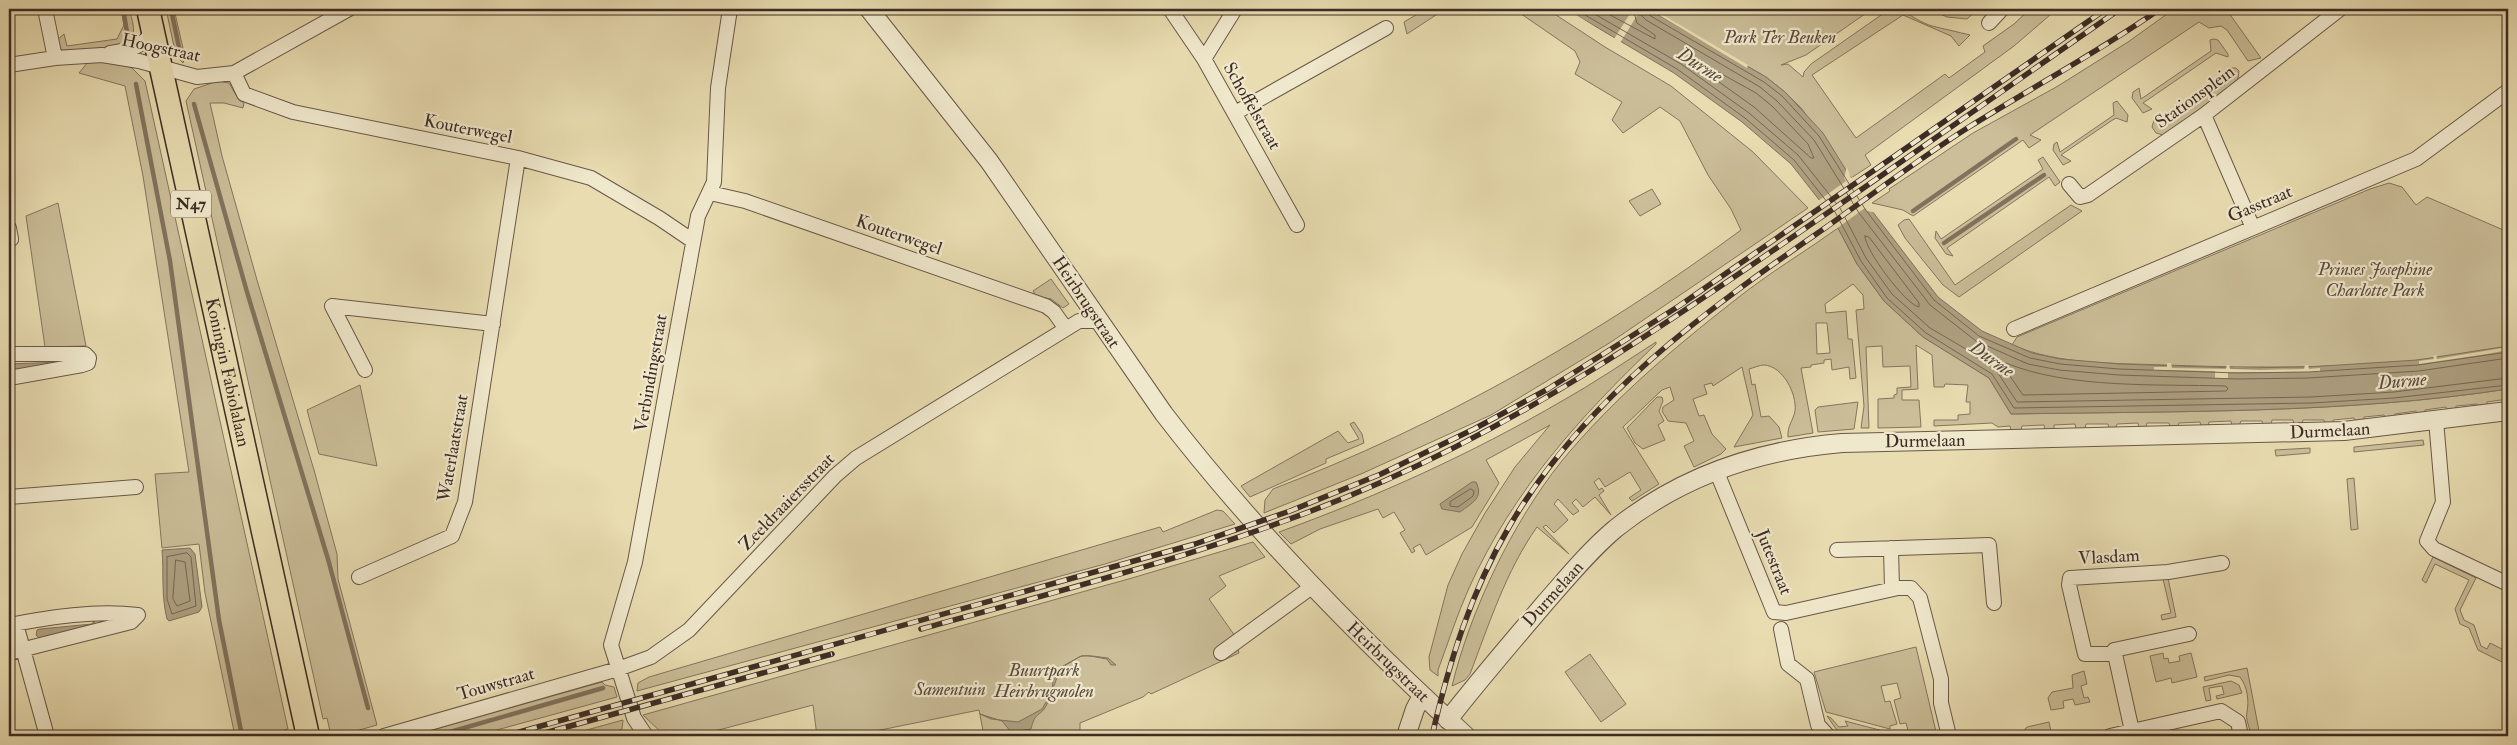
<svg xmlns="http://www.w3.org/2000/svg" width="2517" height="745" viewBox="0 0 2517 745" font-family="'IM FELL Double Pica',serif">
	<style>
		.green { fill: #cbbe99; stroke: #847560; fill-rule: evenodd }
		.water { fill: #aea081; stroke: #81725d }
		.pier { fill: #e8dcb0 }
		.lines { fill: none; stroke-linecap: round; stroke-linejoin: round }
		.shore { stroke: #766654; stroke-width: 1 }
		.stream { stroke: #81725d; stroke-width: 4.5 }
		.minor-casing { stroke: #685848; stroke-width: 16 }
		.tertiary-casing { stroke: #685848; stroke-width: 20 }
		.primary-casing { stroke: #3d2c26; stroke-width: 25 }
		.minor { stroke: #f0e8cc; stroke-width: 14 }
		.tertiary { stroke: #f0e8cc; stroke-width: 18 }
		.primary { stroke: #e8dcb0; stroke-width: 22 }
		.rail-casing { stroke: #3d2c26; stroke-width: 5.5 }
		.rail { stroke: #f0e8cc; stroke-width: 4; stroke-dasharray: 11; stroke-linecap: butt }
		.labels { text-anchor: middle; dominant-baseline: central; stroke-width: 4.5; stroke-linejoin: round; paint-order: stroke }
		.shield { fill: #f0e8cc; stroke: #736458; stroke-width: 1 }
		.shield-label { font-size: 16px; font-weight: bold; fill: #3d2c26 }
		.park-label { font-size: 18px; font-style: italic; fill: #59493d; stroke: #f0e8cc }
		.street-label { font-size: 18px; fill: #3d2c26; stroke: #f0e8cc }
		.water-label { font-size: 19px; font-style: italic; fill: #59493d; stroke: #f0e8cc }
	</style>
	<rect width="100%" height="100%" fill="#e8dcb0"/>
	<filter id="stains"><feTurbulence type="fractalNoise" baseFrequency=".004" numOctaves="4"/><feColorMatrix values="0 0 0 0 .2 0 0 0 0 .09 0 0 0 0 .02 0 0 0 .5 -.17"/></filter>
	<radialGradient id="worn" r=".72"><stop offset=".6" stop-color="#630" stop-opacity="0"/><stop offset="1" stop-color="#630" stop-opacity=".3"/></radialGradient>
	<!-- green -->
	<path class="green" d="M121,9H129C133,23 138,35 126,47L65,52L59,48L57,40L64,34L67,46L117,39L124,25Z
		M166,9H174L185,57L183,63L176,56Z
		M1426,9H1456L1442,11L1407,34L1404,22Z
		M1514,9H1547L1605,47L1671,86L1753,152L1808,208L1611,342L1491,415L1361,474L1264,513L1265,500L1273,489C1438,426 1599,335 1741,230L1731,209L1708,175L1680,121L1660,107L1623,133L1612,120L1622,102L1575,74L1580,62L1575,51Z
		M1648,9H1872L1806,55L1781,65L1788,64L1803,77L1804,72L1811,64L1884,13C1906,6 1912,20 1932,26C1944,29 1958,32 1970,35L1959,46L1951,36L1903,15L1812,75L1856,138L1945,74L1949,78L1985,52L1983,46L2014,24L2030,9H2057L2014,46L1865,155L1871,165L1851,178L1802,109L1785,92L1766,77Z
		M1929,9H1978L1967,19L1947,17Z
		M2174,9H2226L2261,58L2248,61L2227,30L2221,26L2209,28L2199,22L2030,135L2041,140L2029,148L2023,140L1913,216L1903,210L1872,203L1890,191L1889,189L1973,133L2058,86L2128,42Z
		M2214,39L2218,40L2228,54V57L2216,53L2143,103L2152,109L2143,113L2132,98L2133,92L2139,88L2141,99L2211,51L2210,40Z
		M112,61L132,68L145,81L288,729L284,730L285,736H235L205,593L199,544L162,548L155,474L189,472L143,176L125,86L79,73L88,62Z
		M2230,68H2236L2239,71L2238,79L2198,112L2163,135L2156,133L2152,127L2154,120L2158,118L2160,129L2230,81Z
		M218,81L229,83L239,100L244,103L243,108L224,103H210L222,156L257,280L314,470L337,554L338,579L377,725L338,736H331L327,718L323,719L186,101L194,89Z
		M2117,101L2128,115L2127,122L2116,118L2111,121L2061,155L2071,161L2063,165L2053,150L2054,144L2057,142L2060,152L2114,115L2113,103Z
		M2043,157L2060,182L2055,186L2049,177L1947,248L1953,256L1946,254L1935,238L1936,231L1941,239L2043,169L2038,160Z
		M2389,183L2402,187L2416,205L2427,197L2508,232V347C2395,369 2280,369 2165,365C2115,363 2060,365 2012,345L2017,337L2370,189Z
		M1652,189L1661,204L1640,216L1629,201Z
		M58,203L86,346L45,347L26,216Z
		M2071,205L2082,211L1959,297L1943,285L1905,238L1898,225L1904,220L1909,219L1955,285Z
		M1838,228L1857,264L1884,301L1923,337L1989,378L2011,414C2177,411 2344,414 2508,389V399L2487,402V407L2478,408L2477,404L2456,406L2455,411L2448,412L2446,407L2425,410V415L2418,416L2416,411L2395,414L2394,418L2386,419L2384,415L2364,417V422H2356L2354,418L2333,420V424H2325L2324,420H2303L2302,425H2294L2293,420H2272L2271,425H2263L2262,421H2241L2239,426H2232L2231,421L2209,422L2208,426H2201L2200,422L2179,423L2178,427H2170L2169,423H2147L2146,427L2139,428L2138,423L2117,424L2116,428H2109L2108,424H2086L2085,429H2076L2075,424L2054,425V429L2045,430L2044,425L2022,426L2021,430H2011L2010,426L1998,427L1992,423L1934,426V420H1958V415L1970,414V402H1966L1968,385L1945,384L1944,387H1934L1932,355L1916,345L1918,389L1902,390V400H1919L1921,427L1878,428V399L1894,398V395L1897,394V388L1911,387L1910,366L1883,367L1882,346L1866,347L1869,428H1861L1864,406L1856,310L1864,309L1863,295L1853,284L1825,304L1826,313L1846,311L1848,339H1852L1856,378L1850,379L1849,367L1832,370L1831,359L1824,360V363L1811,365V367L1801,368L1813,433L1788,437C1787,426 1793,421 1795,411C1797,394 1783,366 1764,365C1760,365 1753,368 1749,369L1752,385L1755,384L1761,417L1769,416L1779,427L1782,438L1734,447L1753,415L1742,367L1713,386L1712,383L1704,385L1707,394L1693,399L1699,416L1704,415L1712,434L1726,449L1721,454L1694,467L1684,446L1694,441L1686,423L1668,421L1662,411L1663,407L1674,400L1670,387L1662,390L1623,427L1659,484L1632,501L1629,498L1641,490L1630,472L1605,487L1599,478L1594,482L1599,490L1602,488L1604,491L1599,495L1611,515L1595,497L1583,507L1576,499L1572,503L1579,511L1573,515L1558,499L1554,504L1568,520L1554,533L1546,525L1543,527L1569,554L1537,527C1506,571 1489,624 1470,674L1465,680L1452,686C1470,611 1513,522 1561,462C1614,397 1682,341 1748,290C1777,268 1809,249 1838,228ZM1816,323H1827L1830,353L1817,354Z
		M1051,279L1069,304L1063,308L1051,299L1036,296L1033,291Z
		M1656,342V344C1579,418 1514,489 1469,588C1457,615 1448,643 1438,670V676L1430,670L1429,657L1448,585L1462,554L1485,513L1515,467L1550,425L1486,460L1499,483L1472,527L1426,555L1420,544L1413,548L1415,551L1412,553L1400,533L1405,530L1394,512L1383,518L1378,509L1320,529L1291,544L1279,532C1376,497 1473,453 1562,401C1594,383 1625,362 1656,342Z
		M360,385L377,466L319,454L307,410Z
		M1657,397H1662L1663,401L1659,411L1664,421L1658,425L1665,440L1643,449L1635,443L1627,428Z
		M1858,402L1854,429L1818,432L1815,410L1818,407Z
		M1354,422L1362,434L1364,443L1326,459V463L1250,497L1241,486L1338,431L1348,443L1359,439L1350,424Z
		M2423,440L2424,445L2354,452V447Z
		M2310,448V453L2276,456L2275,450Z
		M2354,478L2358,529L2351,530L2347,479Z
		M1217,510L1223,511L1235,524L1105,564L637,691L638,683L649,677L1160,527L1163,532Z
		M1253,542L1265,557L1219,576L1226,586L1209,599L1235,636L1239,653L1151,694L1149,692L1143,697L1080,723V736H984L979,710L851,736H817L813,705L696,736H665L643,715L1132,578Z
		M2433,557L2476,578L2460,610L2464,620L2474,625L2481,646L2487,649L2490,643L2508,652V665L2478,650L2469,628L2460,624L2455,609L2469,580L2435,564L2426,583L2422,580Z
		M2168,578L2176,617L2162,620L2161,615L2171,613L2163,579Z
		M1916,647L1937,736L1909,734L1906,723L1900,724L1894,700L1901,698L1897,683L1881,686L1885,702L1890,701L1897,724L1890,726V729L1826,712L1814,672Z
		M2163,653L2164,659L2168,658L2169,663L2180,661L2179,656L2191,653L2197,677L2172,683L2171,678L2156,682L2150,656Z
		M1590,654L1626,704L1601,722L1565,672Z
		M2247,668L2260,736H2252C2250,730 2245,718 2247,712C2249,701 2248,688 2240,677L2229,675L2205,681L2204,677Z
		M2084,671L2087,684L2081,686L2084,698L2088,697L2090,702L2075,705L2073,699L2063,701L2064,708L2051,710L2048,698L2052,692L2073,688L2072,675Z
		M2231,681L2239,685L2242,693L2217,699L2216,696L2224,694L2222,686L2209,688L2211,700L2206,701L2203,687Z
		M602,682L605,685L614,687L617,697L475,736H411Z
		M1827,716L1831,718L1839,727L1848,726L1845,721L1891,733L1892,736H1841Z
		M623,720L622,729L604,736H565Z
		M2049,722L2052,736H2019L2027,727Z"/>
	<!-- water -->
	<path class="water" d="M1566,9H1648L1766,77L1785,92L1823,133L1869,207L1938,297L1982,331L2032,353L2060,359L2120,364L2237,368L2308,367L2417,360L2508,346V389C2344,414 2177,411 2011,414L1989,378L1923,337L1884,301L1857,264L1831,215L1791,164L1742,122L1674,73Z
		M62,362L9,373V364Z
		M1472,482H1476C1484,498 1472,503 1460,512L1442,509L1440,504Z
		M190,548L195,554L202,607L199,612L169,621L167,619C161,595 164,574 162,550Z
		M94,621L96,625L41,640L36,635L37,630L40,629L92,624Z
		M1081,656C1090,655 1098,657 1108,658L1116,665H1111L1107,659C1099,658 1090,655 1082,656C1077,657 1073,662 1067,664C1054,675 1054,692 1046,706C1040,717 1035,711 1031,729L1011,732L1002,721L980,714L991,719L1018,722L1042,709L1052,692L1053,681L1063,666Z"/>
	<!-- pier -->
	<path class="pier" d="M1563,9H1567L1614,39L1633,9H1641L1620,43L1631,50L1587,26Z
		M1649,9H1653L1748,65L1747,68Z
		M1847,167L1851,178L1853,177L1878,213L1867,211L1865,208L1836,229L1818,201L1846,181L1844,178Z
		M2508,347V350L2487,354L2419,364V361L2434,359L2433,356L2436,355L2437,359Z
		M2167,363H2171L2172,368L2226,369L2227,365H2229L2230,369L2261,370L2304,369L2305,365H2308L2309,369L2320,368V372H2228V378H2215V371L2154,370V367H2167Z"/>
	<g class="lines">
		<!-- shore -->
		<path class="shore" d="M1575,9L1677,69L1745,118L1794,160L1835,212L1861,261L1887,298L1926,333L1992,374L2014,408L2311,403L2394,398L2508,385
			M1586,9L1681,64L1749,113L1798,155L1840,208L1866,258L1892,294L1930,328L1983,359L1996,370L2017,402L2311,397L2394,392L2508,378
			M1599,9L1655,39V35L1637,23L1633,9
			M1640,9L1641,15L1646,20L1760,87L1777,101L1814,140L1859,213L1930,305L1976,341L2028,364L2059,370L2119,375L2237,379L2308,378L2419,371L2508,358
			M1646,9L1649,15L1764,82L1782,96L1819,136L1865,209L1934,300L1979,336L2030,358L2060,364L2119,369L2237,373L2308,372L2418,365L2508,352
			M1690,58H1693L1756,93L1772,106L1808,144L1814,158H1811L1754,107L1691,62Z
			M1865,236L1869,237L1919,303V307C1906,305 1864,249 1865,236Z
			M2006,363C2069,389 2158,384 2226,386L2228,389L2226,391L2023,395L2003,366Z
			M1471,489L1474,491L1473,496L1458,507L1450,506V502Z
			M187,553L191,557L196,606L172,614L167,599V557Z
			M176,560L185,562L190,601L177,606L173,599Z"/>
		<!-- stream -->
		<path class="stream" d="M123,9L127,32
			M171,9L181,57
			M136,84L170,261L219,620L242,736
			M194,104L247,292L328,559L368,708
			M1913,211L2016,139
			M1944,243L2044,175
			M436,736L603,688"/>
		<!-- minor casing -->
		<g class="minor-casing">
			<path id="minor" d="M45,9L55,58
				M1170,9L1204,59L1297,225
				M1989,23L2002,9
				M110,53C128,50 144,48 153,30
				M1204,59L1235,9
				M9,65L55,58L102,55L139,61L197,77L234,73L349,9
				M234,73L244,94L293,112L518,158L591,178L659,218L693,241
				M1235,113L1386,28
				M2204,115L2253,228
				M2069,184L2080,197L2088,195L2204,115L2340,9
				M710,193L745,201L1046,306L1054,312L1066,329
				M9,228L11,239L9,240
				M2014,329L2416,159L2508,91
				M9,354H85L89,358L88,363L82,365L9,378
				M365,370L332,306L493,324
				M2436,420L2443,502L2427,541L2434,549L2508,584
				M1716,470L1774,612L1786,613L1898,588H1911L1920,598L1941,679V703L1949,736
				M9,497L136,487
				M1891,548L1892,589
				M1837,550L1989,545L1994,603
				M359,577L452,536L465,502L518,158
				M16,624L47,736
				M9,625C51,617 95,610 138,615
				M1781,629L1788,664L1807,679L1818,725L1828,736
				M9,653L131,622L138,615
				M1221,653L1313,586
				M2115,654L2114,650L2189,634
				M2132,731L2115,654H2085L2069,585L2070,578L2168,572L2222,563
				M384,736L618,669L651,657L689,630L835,476L856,458L1079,321H1098
				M646,736L634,718L611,645L635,562L698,216L714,182L718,88L730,9
				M2110,736L2221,711L2238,722L2241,736"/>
		</g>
		<!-- tertiary casing -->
		<g class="tertiary-casing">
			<path id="tertiary" d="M869,9L989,161L1164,414C1254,531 1357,636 1466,736
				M1448,720C1479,680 1512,642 1545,603C1567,578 1589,551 1615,529C1681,476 1759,450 1842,443L2344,431L2508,411
				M1406,736L1415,709L1422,696"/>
		</g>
		<!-- primary casing -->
		<g class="primary-casing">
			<g id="primary">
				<path id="s1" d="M148,9L308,736"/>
			</g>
		</g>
		<!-- minor -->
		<use href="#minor" class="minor"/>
		<!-- tertiary -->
		<use href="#tertiary" class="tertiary"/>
		<!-- primary -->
		<use href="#primary" class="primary"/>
		<!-- rail casing -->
		<g class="rail-casing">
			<path id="rail" d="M921,629C1077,586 1235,547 1384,481C1531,416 1662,327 1794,236C1903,161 2011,85 2120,9
				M505,736L1195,544L1290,511L1381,474L1474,429L1548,389L1679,306L2106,9
				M534,736L832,654
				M1432,736C1449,662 1471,592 1509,527C1584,398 1705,311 1825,228C1873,194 1920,158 1969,127C2033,87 2098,52 2160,9"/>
		</g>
		<!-- rail -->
		<use href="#rail" class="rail"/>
	</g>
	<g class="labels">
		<!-- shield labels -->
		<rect class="shield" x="171" y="190.5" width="40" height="27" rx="4"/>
		<g class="shield-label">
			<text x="191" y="204">N47</text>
		</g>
		<!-- park labels -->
		<g class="park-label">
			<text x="1780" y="37">Park Ter Beuken</text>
			<text x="2375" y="269">Prinses Josephine<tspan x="2375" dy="21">Charlotte Park</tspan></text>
			<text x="1044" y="670">Buurtpark<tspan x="1044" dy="21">Heirbrugmolen</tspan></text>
			<text x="950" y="689">Samentuin</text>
		</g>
		<!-- street labels -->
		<g class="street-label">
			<text transform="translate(161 48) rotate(12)">Hoogstraat</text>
			<text transform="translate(2195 97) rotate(-36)">Stationsplein</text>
			<text transform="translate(1252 106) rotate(60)">Schoffelstraat</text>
			<text transform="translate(468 129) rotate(11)">Kouterwegel</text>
			<text transform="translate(2260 204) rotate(-23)">Gasstraat</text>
			<text transform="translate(899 235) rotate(19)">Kouterwegel</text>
			<text transform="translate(1086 302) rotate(56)">Heirbrugstraat</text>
			<text stroke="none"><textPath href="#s1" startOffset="372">Koningin Fabiolalaan</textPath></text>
			<text transform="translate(651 373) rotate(-80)">Verbindingstraat</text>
			<text transform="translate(2330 431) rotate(-3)">Durmelaan</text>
			<text transform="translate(1925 441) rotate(-1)">Durmelaan</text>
			<text transform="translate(453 448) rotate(-80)">Waterlaatstraat</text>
			<text transform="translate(787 502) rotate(-46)">Zeeldraaiersstraat</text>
			<text transform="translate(2109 557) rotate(-3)">Vlasdam</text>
			<text transform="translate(1774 562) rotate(68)">Jutestraat</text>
			<text transform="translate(1553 594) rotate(-48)">Durmelaan</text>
			<text transform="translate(1388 662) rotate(44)">Heirbrugstraat</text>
			<text transform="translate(496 684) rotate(-16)">Touwstraat</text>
		</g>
		<!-- water labels -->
		<g class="water-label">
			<text transform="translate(1700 65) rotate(32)">Durme</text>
			<text transform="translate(1992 359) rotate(35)">Durme</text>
			<text transform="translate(2402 381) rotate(-5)">Durme</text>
		</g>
	</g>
	<!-- margin -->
	<rect width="2517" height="745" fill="none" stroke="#e8dcb0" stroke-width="30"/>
	<rect x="10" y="10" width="2497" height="725" fill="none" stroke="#3d2c26" stroke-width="2.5"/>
	<rect x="15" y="15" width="2487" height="715" fill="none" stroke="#3d2c26"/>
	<rect width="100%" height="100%" filter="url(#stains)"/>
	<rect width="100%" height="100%" fill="url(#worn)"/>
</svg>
